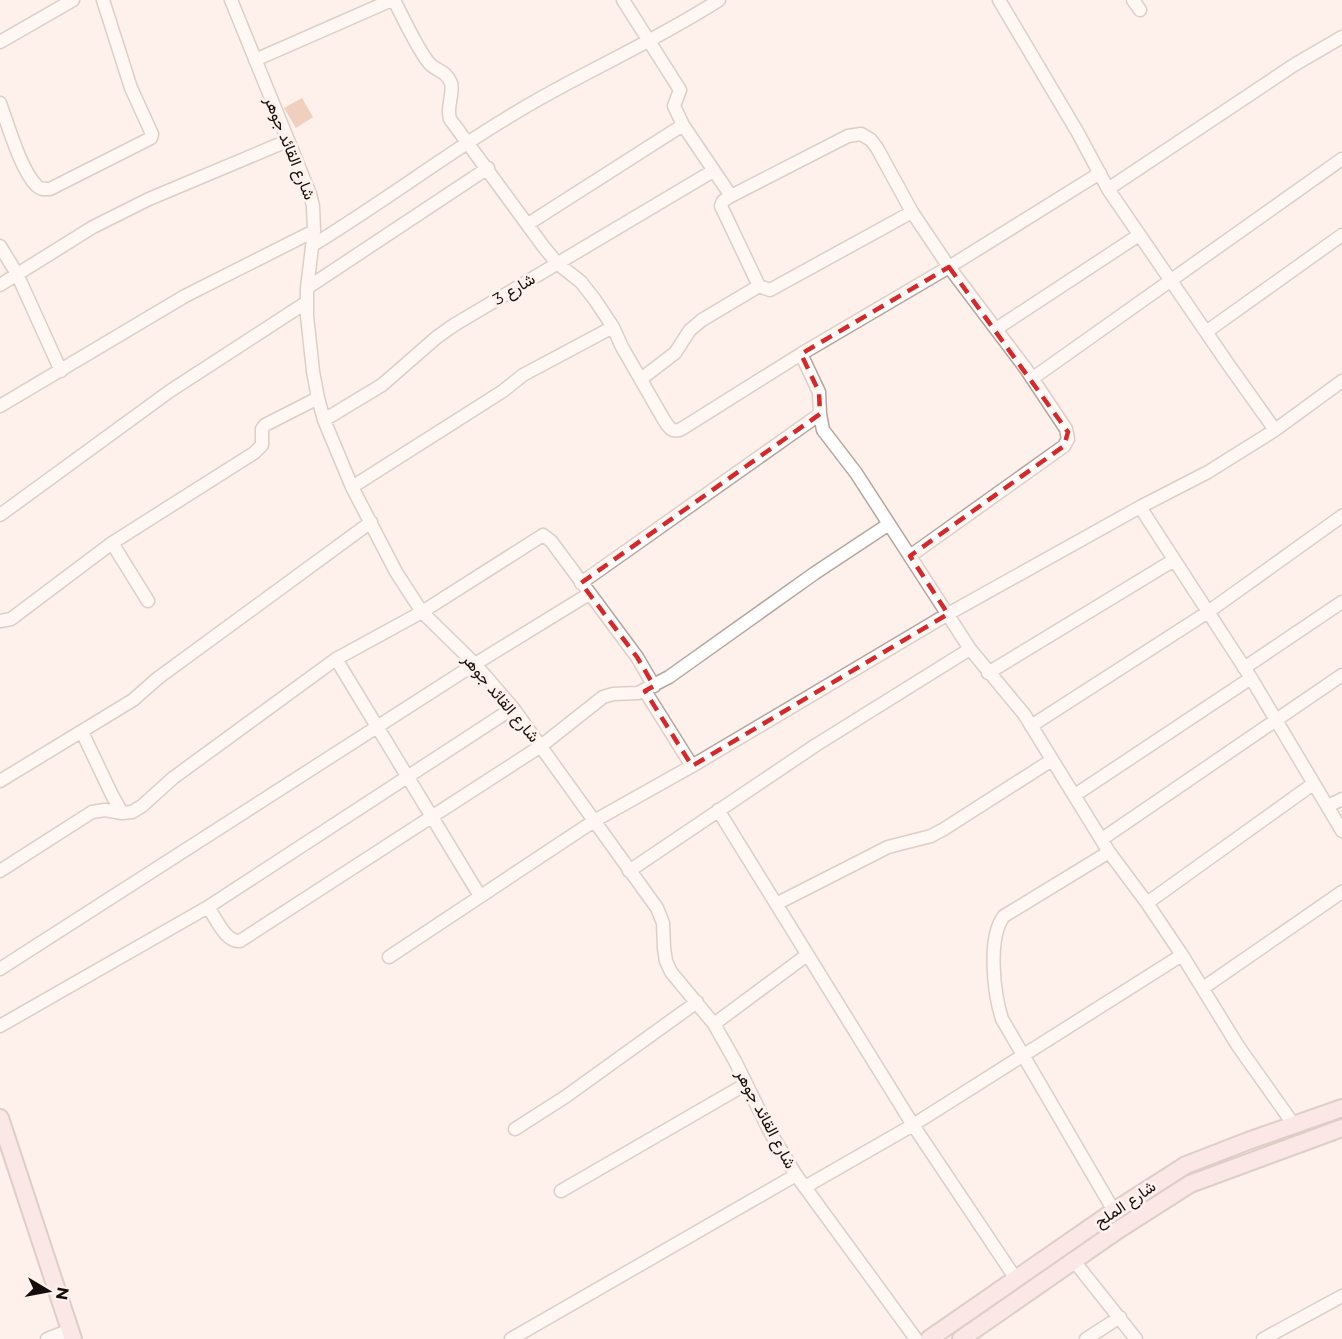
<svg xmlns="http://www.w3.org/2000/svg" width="1342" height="1339" viewBox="0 0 1342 1339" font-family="Montserrat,Vazirmatn,sans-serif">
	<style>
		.building { fill: #e0a78a }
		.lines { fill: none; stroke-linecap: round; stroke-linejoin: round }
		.street-casing { stroke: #b5a69e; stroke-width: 15 }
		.secondary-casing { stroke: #b5a69e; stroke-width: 20 }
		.street { stroke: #fff; stroke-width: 12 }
		.secondary { stroke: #f8dbe2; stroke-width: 16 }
		.marked { fill: none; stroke: #d62828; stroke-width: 4.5; stroke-dasharray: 12 8; stroke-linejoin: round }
		.labels { text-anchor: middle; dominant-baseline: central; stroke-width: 6; stroke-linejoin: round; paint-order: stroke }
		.street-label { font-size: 16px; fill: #130d0b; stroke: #fef0ea }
	</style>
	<rect width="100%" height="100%" fill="#fef0ea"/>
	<!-- building -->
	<path class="building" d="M302,98L313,117L296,128L284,108Z"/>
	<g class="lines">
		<!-- street casing -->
		<g class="street-casing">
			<path id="street" d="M231,0L310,194L313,206L314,231L307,288V316L313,371L318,398L324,420L352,487L396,572L422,612L475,664L513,708L657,908L663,923L664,948L666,961L671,972L714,1024L735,1061L770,1132L796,1175L916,1339
				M394,0C401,14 421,56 431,65C438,71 447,72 451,83C454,95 446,107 450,119L543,246L557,263L581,282L595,300L613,327L622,347L664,420C669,428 673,434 683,428L801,354L949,267L1100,173
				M623,0L680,90L674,106L683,125L731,196
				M999,0L1078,133L1108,189L1228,364L1275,430
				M1133,0L1140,10
				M0,42L73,0
				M255,60L392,0
				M0,103C8,125 21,171 37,186C41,190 45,189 50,189L151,138L152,134L131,88L103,0
				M1108,189L1294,65L1342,37
				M528,224L683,125
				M313,245C390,198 461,143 539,99C599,65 662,37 719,0
				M0,246L17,274L61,371
				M0,285L93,227L149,199L287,141
				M307,288L488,168
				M996,329L1139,235
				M1206,332L1342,235
				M801,354L819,392L820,414L823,430L856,473L970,649L1024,714L1109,852L1147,903L1182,955L1238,1046L1294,1125
				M1033,378L1342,159
				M641,379L675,353L690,330L702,320L759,286
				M0,406L185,296L314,231
				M324,420L382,385L437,337L454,325L713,171
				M352,487L503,391L523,375L613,327
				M1140,507L1251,678L1342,831
				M0,515L170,391L307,302
				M112,543L148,601
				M910,556L1064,446L1068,439L1066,429L1026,369L949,267L912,212L877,148L871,140L861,134L848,136L731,196L723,201L721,206L759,286L770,290L912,212
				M581,583L820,414
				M0,621L11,619L112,543L254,453L262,445V429L265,425L318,398
				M336,659L480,896
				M1244,668L1342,602
				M988,673L1174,560
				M645,691L692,766
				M1031,726L1208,612L1342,516
				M82,732L112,795L122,813
				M0,781L133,700L158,678L371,522
				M1075,795L1251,678
				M1328,806L1342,799
				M718,810L913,1125L1016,1279
				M1102,839L1342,675
				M1109,852L1004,916C987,938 994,994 1002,1019L1114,1211
				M0,871L92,812L105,810L122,813L132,812L142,806L173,778L336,659L422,612L543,535L551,541L637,657L654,686
				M629,871L816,745L970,649
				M1147,903L1313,784
				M776,904L888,847L931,836L944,829L1052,760
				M208,907C216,918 225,942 240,941L541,746L603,697L613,694L638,693L669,677L815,573L889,524
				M389,957L594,821L692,766L948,614L1140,507L1208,472L1275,430L1342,381
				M0,969L475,664L589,594
				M1203,988L1342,892
				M714,1024L807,955
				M0,1026L208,907L513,708
				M515,1129L565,1097L697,1002
				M805,1187L913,1125L1182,955
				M561,1191L746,1084
				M1074,1261L1136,1339
				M47,1339L70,1330
				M511,1339L796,1175
				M1086,1339L1120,1317
				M1263,1339L1342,1296"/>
		</g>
		<!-- secondary casing -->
		<g class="secondary-casing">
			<path id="secondary" d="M0,1118L73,1339
				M929,1339L1114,1211L1186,1165L1248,1141L1342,1108
				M961,1339L1118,1230L1190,1184L1342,1128"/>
		</g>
		<!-- street -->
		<use href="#street" class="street"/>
		<!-- secondary -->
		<use href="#secondary" class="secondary"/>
	</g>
	<!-- marked area -->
	<path d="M0 0H1342V1339H0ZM949,267L1068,432L1064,446L910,556L948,614L692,766L645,691L654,686L637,657L581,583L820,414L819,392L801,354Z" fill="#fef0ea" fill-opacity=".55" fill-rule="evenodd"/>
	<path class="marked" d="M949,267L1068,432L1064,446L910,556L948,614L692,766L645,691L654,686L637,657L581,583L820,414L819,392L801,354Z"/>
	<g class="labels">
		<!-- street labels -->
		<g class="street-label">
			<text transform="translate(290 148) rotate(68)">شارع القائد جوهر</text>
			<text transform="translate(514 289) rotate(-31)">شارع 3</text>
			<text transform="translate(501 698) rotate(50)">شارع القائد جوهر</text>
			<text transform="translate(766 1119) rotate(62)">شارع القائد جوهر</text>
			<text transform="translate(1125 1204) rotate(-34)">شارع الملح</text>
		</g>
	</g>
	<!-- north arrow -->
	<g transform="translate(48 1291) rotate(100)" stroke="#fef0ea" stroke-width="4.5" paint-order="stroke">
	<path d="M0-4.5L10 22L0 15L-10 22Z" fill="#130d0b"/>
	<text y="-9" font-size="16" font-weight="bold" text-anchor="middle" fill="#130d0b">N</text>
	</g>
</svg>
